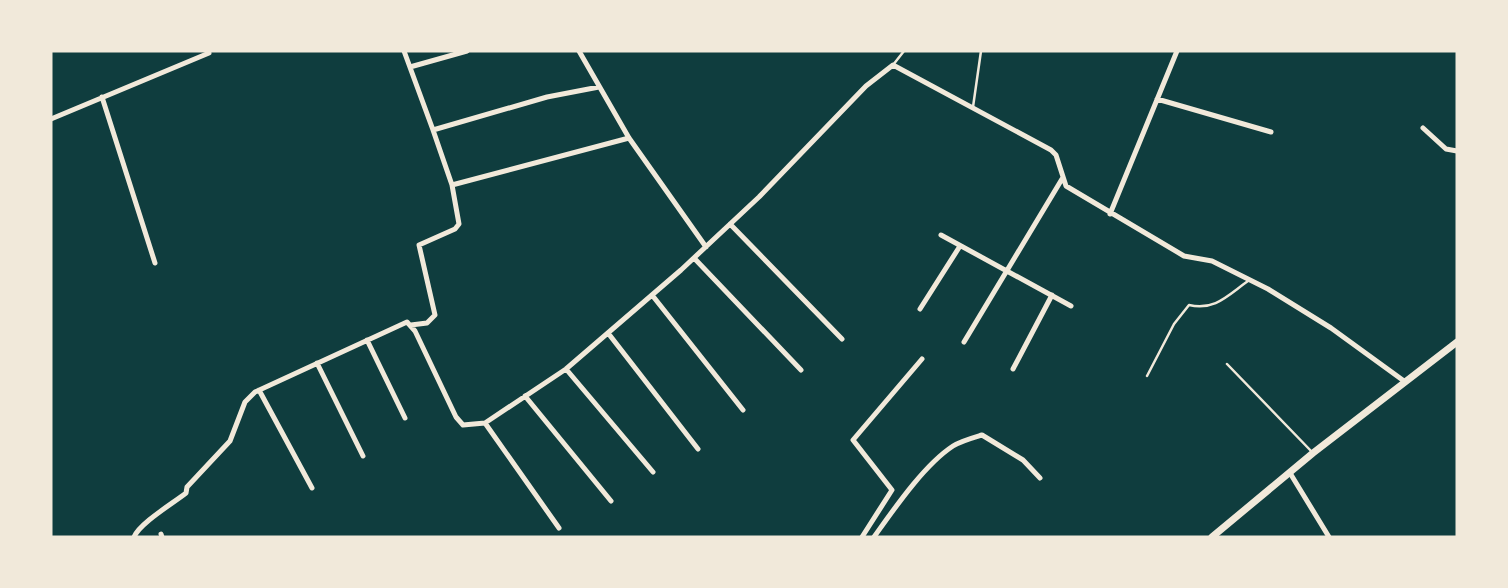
<svg xmlns="http://www.w3.org/2000/svg" width="1508" height="588" viewBox="0 0 1508 588" font-family="Roboto,sans-serif">
	<style>
		.lines { fill: none; stroke-linecap: round; stroke-linejoin: round }
		.service { stroke: #f1e9da; stroke-width: 2.5 }
		.minor { stroke: #f1e9da; stroke-width: 5 }
		.secondary { stroke: #f1e9da; stroke-width: 7 }
	</style>
	<rect width="100%" height="100%" fill="#0f3d3e"/>
	<g class="lines">
		<!-- service -->
		<path class="service" d="M893,65L904,51
			M973,107L981,51
			M1227,364L1313,453
			M1147,376L1174,324L1189,305C1215,311 1228,295 1248,281"/>
		<!-- minor -->
		<path class="minor" d="M404,51L433,130
			M579,51L629,138L706,247
			M410,67L467,51
			M102,97L155,263
			M1157,99L1271,132
			M51,119L209,53
			M1423,128L1446,149L1457,151
			M452,185L629,138
			M1110,214L1177,51
			M730,224L842,339
			M941,235L1071,306
			M694,258L801,370
			M652,295L743,410
			M920,309L960,246
			M411,325L427,323L435,315L419,245L455,229L459,224L452,185L433,130L547,97L599,87
			M608,333L698,449
			M367,340L405,418
			M964,342L1062,179
			M317,363L363,456
			M566,369L653,472
			M1013,369L1052,295
			M259,390L312,488
			M525,396L611,501
			M485,423L559,528
			M1290,473L1329,537
			M161,534L162,537
			M134,537C140,523 172,504 186,493L187,487L230,441L245,402L255,392L407,322L415,331L456,417L463,425L485,423L566,369L681,270L759,197L866,86L893,65L1051,150L1056,155L1066,186L1184,256L1212,261L1268,289L1331,328L1404,381
			M862,537L892,490L853,440L922,359
			M874,537C894,509 924,465 953,446C961,441 972,438 982,435L1023,460L1040,478"/>
		<!-- secondary -->
		<path class="secondary" d="M1212,537L1313,453L1457,342"/>
	</g>
	<!-- border -->
	<rect width="1508" height="588" fill="none" stroke="#f1e9da" stroke-width="105"/>
</svg>
